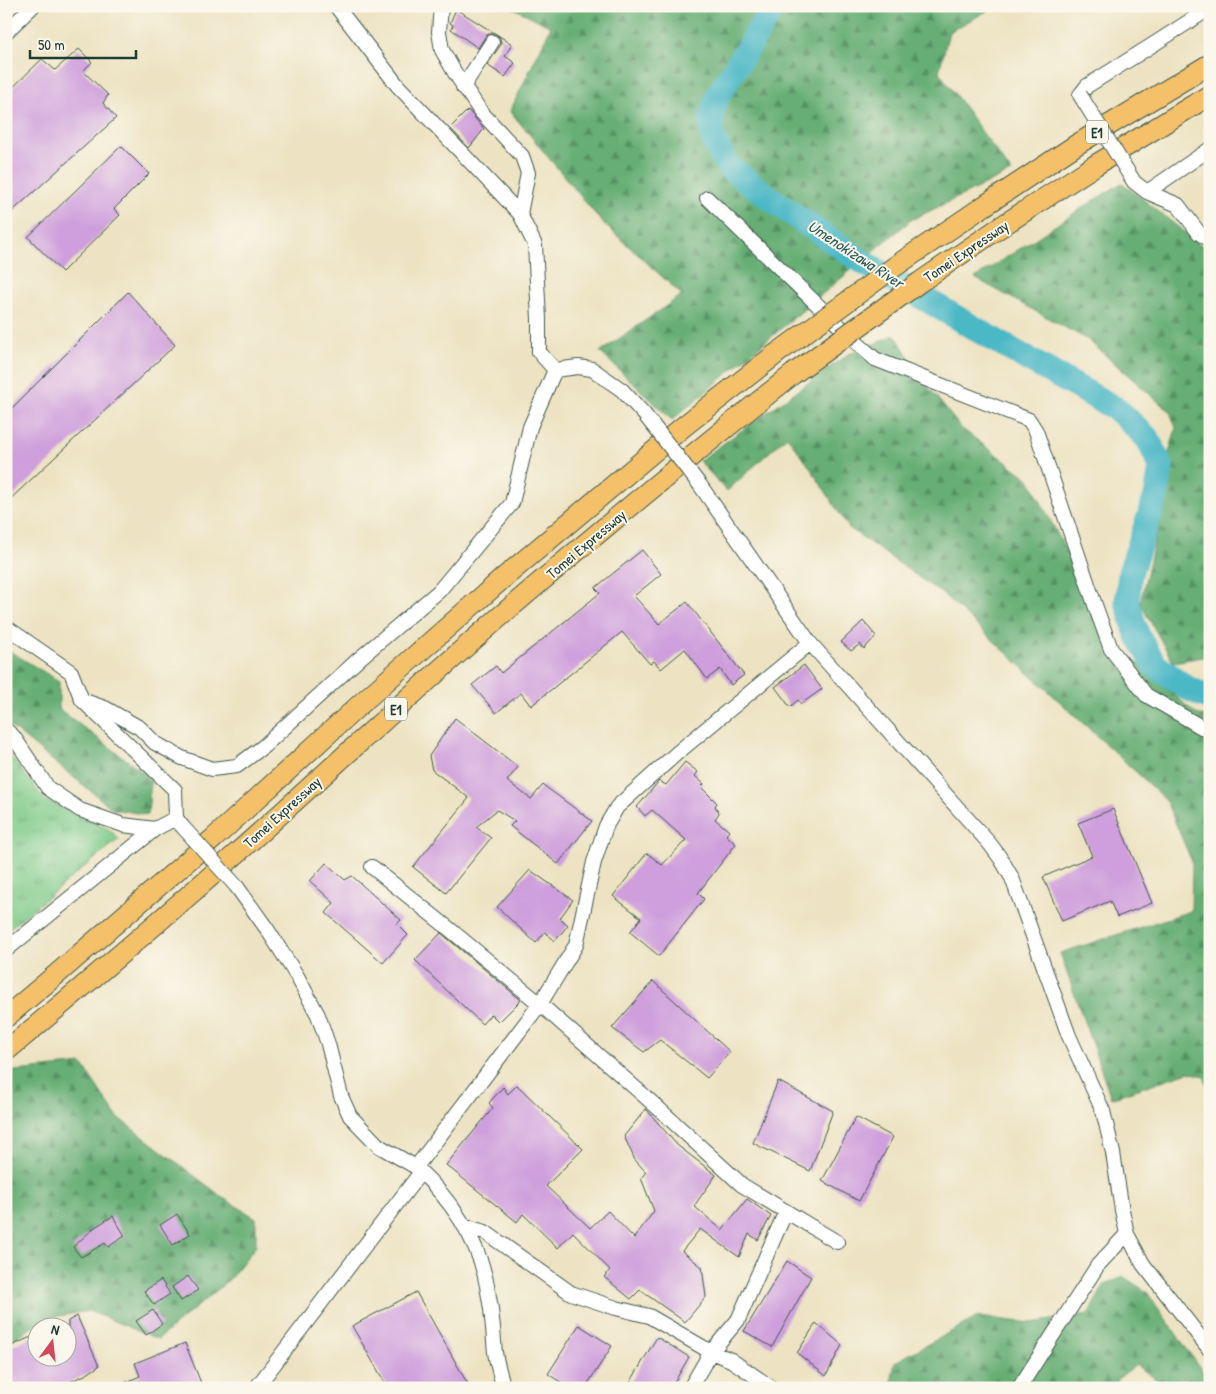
<svg xmlns="http://www.w3.org/2000/svg" width="1216" height="1394" viewBox="0 0 1216 1394" font-family="'Patrick Hand',sans-serif">
	<style>
		.grass { fill: url(#grass-tufts); stroke: #4e845e }
		.forest { fill: url(#forest-firs); stroke: #427654 }
		.lines { fill: none; stroke-linecap: round; stroke-linejoin: round }
		.river { stroke: #4bb8c6; stroke-width: 25 }
		.building { fill: #ce9fdc }
		.minor-casing { stroke: #3e5649; stroke-width: 16 }
		.highway-casing { stroke: #3e5649; stroke-width: 22 }
		.minor { stroke: #fff; stroke-width: 14 }
		.highway { stroke: #f4c16b; stroke-width: 20 }
		.minor-bridge-casing { stroke: #3e5649; stroke-width: 16; stroke-linecap: butt }
		.highway-bridge-casing { stroke: #3e5649; stroke-width: 22; stroke-linecap: butt }
		.minor-bridge { stroke: #fff; stroke-width: 14 }
		.highway-bridge { stroke: #f4c16b; stroke-width: 20 }
		.labels { text-anchor: middle; dominant-baseline: central; stroke-width: 4; stroke-linejoin: round; paint-order: stroke }
		.shield { fill: #fbf7ec; stroke: #61756b; stroke-width: 1 }
		.shield-label { font-size: 14px; font-weight: bold; fill: #1f3d34 }
		.street-label { font-size: 15px; fill: #1f3d34; stroke: #fbf7ec }
		.water-label { font-size: 16px; font-style: italic; fill: #2a5c58; stroke: #fbf7ec }
	</style>
	<defs>
		<pattern id="grass-tufts" width="24" height="20" patternUnits="userSpaceOnUse" patternTransform="scale(1.25)"><rect width="24" height="20" fill="#7dca89"/><path d="M3 7l-1-3M5 7V3M7 7l1-3M15 17l-1-3M17 17v-4M19 17l1-3" fill="none" stroke="#66a571"/></pattern>
		<pattern id="forest-firs" width="22" height="20" patternUnits="userSpaceOnUse" patternTransform="scale(1.25)"><rect width="22" height="20" fill="#66ae75"/><path d="M5 1l3.5 6h-7zM16 11l3.5 6h-7z" fill="#538f61"/></pattern>
	</defs>
	<rect width="100%" height="100%" fill="#fbf7ec"/>
	<filter id="ink" filterUnits="userSpaceOnUse"><feTurbulence type="fractalNoise" baseFrequency=".02" numOctaves="2"/><feDisplacementMap in="SourceGraphic" scale="10" xChannelSelector="R" yChannelSelector="G"/><feConvolveMatrix kernelMatrix="1 2 1 2 8 2 1 2 1" color-interpolation-filters="sRGB"/></filter>
	<filter id="wash" filterUnits="userSpaceOnUse"><feTurbulence type="fractalNoise" baseFrequency=".0096" numOctaves="4" result="noise"/><feDisplacementMap in="SourceGraphic" scale="20" xChannelSelector="R" yChannelSelector="G"/><feGaussianBlur stdDeviation="1.12" result="paint"/><feColorMatrix in="noise" values="0 0 0 0 0 0 0 0 0 0 0 0 0 0 0 0 0 1.4 0 .05"/><feComposite in="paint" operator="in"/></filter>
	<g filter="url(#wash)">
		<rect width="100%" height="100%" fill="#ede3c3"/>
		<!-- grass -->
		<path class="grass" d="M6,751L45,800L110,830L119,839L6,931Z"/>
		<!-- forest -->
		<path class="forest" d="M510,6H996L949,32L939,72L1011,172L911,220L672,420L600,352L682,295L601,221L510,111L551,27Z
			M1122,183L1210,252V656L1173,662L1140,603L1163,505L1166,463L1176,428L1170,412L1088,340L975,278L1099,197Z
			M895,335L926,384L961,428L1029,479L1113,641L1196,714L1210,717V1093L1204,1076L1188,1072L1111,1098L1060,953L1191,911L1192,862L1166,801L1137,773L944,595L849,528L809,466L787,436L727,491L699,461L847,355Z
			M6,649L59,681V709L151,778L148,815L113,809L6,723Z
			M82,1064L117,1117L225,1199L256,1218V1246L228,1281L158,1339L89,1311L47,1318L6,1344V1072Z
			M1124,1277L1147,1292L1203,1372L1210,1377V1388H1163L1160,1382L1136,1365L1116,1380L1119,1388H890L895,1362L978,1317L1032,1323L1088,1314L1105,1284Z"/>
		<g class="lines">
			<!-- river -->
			<path class="river" d="M774,6L717,97L711,119L713,139L727,166L785,209L866,264L1008,348L1118,410L1148,439L1161,467L1156,496L1130,573L1127,602L1137,634L1155,665L1187,688L1210,698"/>
		</g>
		<g id="blocks">
			<!-- building -->
			<path class="building" d="M456,9L512,44L505,56L515,63L505,77L487,65L500,46L501,42L500,38L496,34H488L485,37L478,48L451,29L453,25L450,23Z
				M79,49L92,62L83,71L108,95L103,103L116,118L6,217V94L42,59L55,70Z
				M468,110L484,129L469,148L450,128Z
				M121,146L149,174L114,209L120,215L62,272L28,237Z
				M128,292L175,345L6,503V414Z
				M642,550L661,574L634,596L659,624L687,602L744,675L731,685L720,669L707,679L685,649L661,669L654,661L650,664L622,632L531,706L521,693L496,713L472,685L496,666L501,673L600,593L595,588Z
				M863,621L876,636L864,649L860,644L851,651L841,642Z
				M804,665L822,689L801,704L798,700L790,707L775,687Z
				M455,718L518,767L507,781L531,799L543,785L592,821L558,864L510,826L515,821L497,810L476,827L491,838L446,893L413,867L469,798L432,770L429,756Z
				M685,762L698,772L695,776L704,784L701,787L717,803L715,806L719,813L715,819L729,831L726,835L736,844L698,893L704,899L659,956L630,932L641,918L613,896L647,853L662,865L686,840L652,810L645,816L637,807L659,781L666,785Z
				M1113,809L1152,903L1117,917L1110,901L1062,921L1043,877L1092,856L1078,823Z
				M326,863L345,880L352,876L401,920L397,924L408,935L383,963L326,913L334,903L310,881Z
				M530,870L573,900L560,918L568,925L555,941L545,932L536,943L497,907Z
				M441,933L521,1000L499,1022L491,1014L482,1024L415,960Z
				M653,981L730,1052L707,1078L660,1040L644,1052L612,1028Z
				M778,1081L833,1111L810,1171L753,1143Z
				M517,1085L583,1149L546,1186L590,1228L608,1211L634,1238L654,1211L641,1178L646,1172L635,1160L624,1136L646,1109L677,1145L716,1175L694,1206L722,1230L747,1199L771,1216L758,1240L749,1234L739,1257L700,1229L682,1251L702,1267L706,1297L685,1322L640,1290L631,1299L604,1277L610,1270L573,1232L558,1248L523,1214L517,1222L446,1165L493,1108L489,1103L503,1087L508,1094Z
				M856,1117L893,1137L859,1201L822,1181Z
				M177,1214L190,1234L173,1245L160,1225Z
				M113,1216L125,1236L108,1247L105,1243L81,1257L73,1247L95,1227Z
				M787,1261L811,1277L772,1347L744,1331Z
				M188,1276L198,1290L181,1301L172,1287Z
				M161,1280L170,1294L154,1305L144,1291Z
				M416,1292L470,1388H388L352,1326Z
				M153,1310L162,1324L146,1335L136,1321Z
				M77,1316L99,1366L87,1374L56,1388H6V1348L38,1334V1356H68V1321Z
				M816,1323L842,1345L826,1376L797,1353Z
				M579,1325L612,1346L585,1388H570L548,1374Z
				M657,1337L689,1357L671,1388H627Z
				M185,1343L203,1388H113L140,1376L135,1363Z"/>
		</g>
	</g>
	<g filter="url(#ink)">
		<use href="#blocks" fill-opacity="0" stroke="#3e5649" stroke-width="1"/>
		<g class="lines">
			<!-- minor casing -->
			<g class="minor-casing">
				<path id="minor" d="M336,6L398,86L520,214L535,245L539,319V352L555,370L578,367L592,369L622,390L644,414
					M441,6L439,32L442,50L455,73L481,112L522,156L528,173L520,214
					M6,32L33,6
					M463,87L492,42
					M1080,95L1087,86L1154,44L1210,8
					M1126,169L1134,182L1147,192L1178,205L1199,233L1210,240
					M1147,192L1210,149
					M707,198L858,344L875,359L1029,420L1036,431L1096,608L1111,649L1146,695L1210,732
					M700,485L810,643L990,844L1001,859L1012,878L1069,1036L1103,1111L1113,1153L1122,1210L1127,1234L1143,1264L1210,1350
					M6,627L71,672L82,700L175,790L176,818L181,825
					M82,700L105,708L140,728L155,743L182,758L212,769L237,766L264,746L360,658L439,591L512,503L530,427L555,370
					M6,730L13,736L48,788L80,810L123,825L155,829
					M372,867L447,927L540,1004L658,1108L742,1185L837,1242
					M237,887L267,929L297,976L318,1015L328,1044L341,1096L350,1116L379,1146L416,1167C450,1199 479,1240 487,1286C490,1300 492,1314 493,1328C494,1338 494,1349 496,1358C498,1368 501,1378 504,1388
					M6,950L155,829L176,818
					M416,1167L540,1004L576,945L594,862L606,826L617,807L677,753L810,643
					M464,1226L485,1232L571,1293L616,1308L649,1316L711,1352L731,1360L772,1388
					M256,1388L421,1172
					M690,1388L711,1352L738,1320L786,1211
					M1019,1388L1098,1265L1127,1234"/>
			</g>
			<!-- highway casing -->
			<g class="highway-casing">
				<path id="highway" d="M987,204L1076,145L1210,64
					M1002,226L1094,166L1210,95
					M6,1017L57,974L214,838L366,699L501,580L684,426L776,354
					M6,1051C84,986 160,921 236,854C328,772 418,687 511,607C604,527 698,450 793,374"/>
			</g>
			<!-- minor -->
			<use href="#minor" class="minor"/>
			<!-- highway -->
			<use href="#highway" class="highway"/>
			<!-- minor-bridge casing -->
			<g class="minor-bridge-casing">
				<path id="minor-bridge" d="M1080,95L1126,169
					M644,414L700,485
					M181,825L237,887"/>
			</g>
			<!-- highway-bridge casing -->
			<g class="highway-bridge-casing">
				<path id="highway-bridge" d="M776,354L897,265L987,204
					M793,374L920,282L1002,226"/>
			</g>
			<!-- minor-bridge -->
			<use href="#minor-bridge" class="minor-bridge"/>
			<!-- highway-bridge -->
			<use href="#highway-bridge" class="highway-bridge"/>
		</g>
	</g>
	<g class="labels">
		<!-- shield labels -->
		<g class="shield">
			<rect x="1086" y="120.5" width="22" height="23" rx="4"/>
			<rect x="385" y="697.5" width="22" height="23" rx="4"/>
		</g>
		<g class="shield-label">
			<text x="1097" y="132">E1</text>
			<text x="396" y="709">E1</text>
		</g>
		<!-- street labels -->
		<g class="street-label">
			<text transform="translate(966 251) rotate(-34)">Tomei Expressway</text>
			<text transform="translate(586 544) rotate(-40)">Tomei Expressway</text>
			<text transform="translate(282 812) rotate(-42)">Tomei Expressway</text>
		</g>
		<!-- water labels -->
		<g class="water-label">
			<text transform="translate(856 254) rotate(33)">Umenokizawa River</text>
		</g>
	</g>
	<!-- margin -->
	<rect width="1216" height="1394" fill="none" stroke="#fbf7ec" stroke-width="25"/>
	<!-- north arrow -->
	<g transform="translate(52 1342) rotate(15)"><circle r="24" fill="#fbf7ec" stroke="#a3ada2"/>
	<path d="M0-4L9 19L0 12L-9 19Z" fill="#d1495b"/>
	<text y="-8" font-size="14" font-weight="bold" text-anchor="middle" fill="#1f3d34">N</text>
	</g>
	<!-- scale -->
	<path d="M30 50v8h106v-8" fill="none" stroke="#1f3d34" stroke-width="2.5"/>
	<text x="38" y="50" font-size="15" fill="#1f3d34" stroke="#fbf7ec" stroke-width="4" paint-order="stroke">50 m</text>
</svg>
